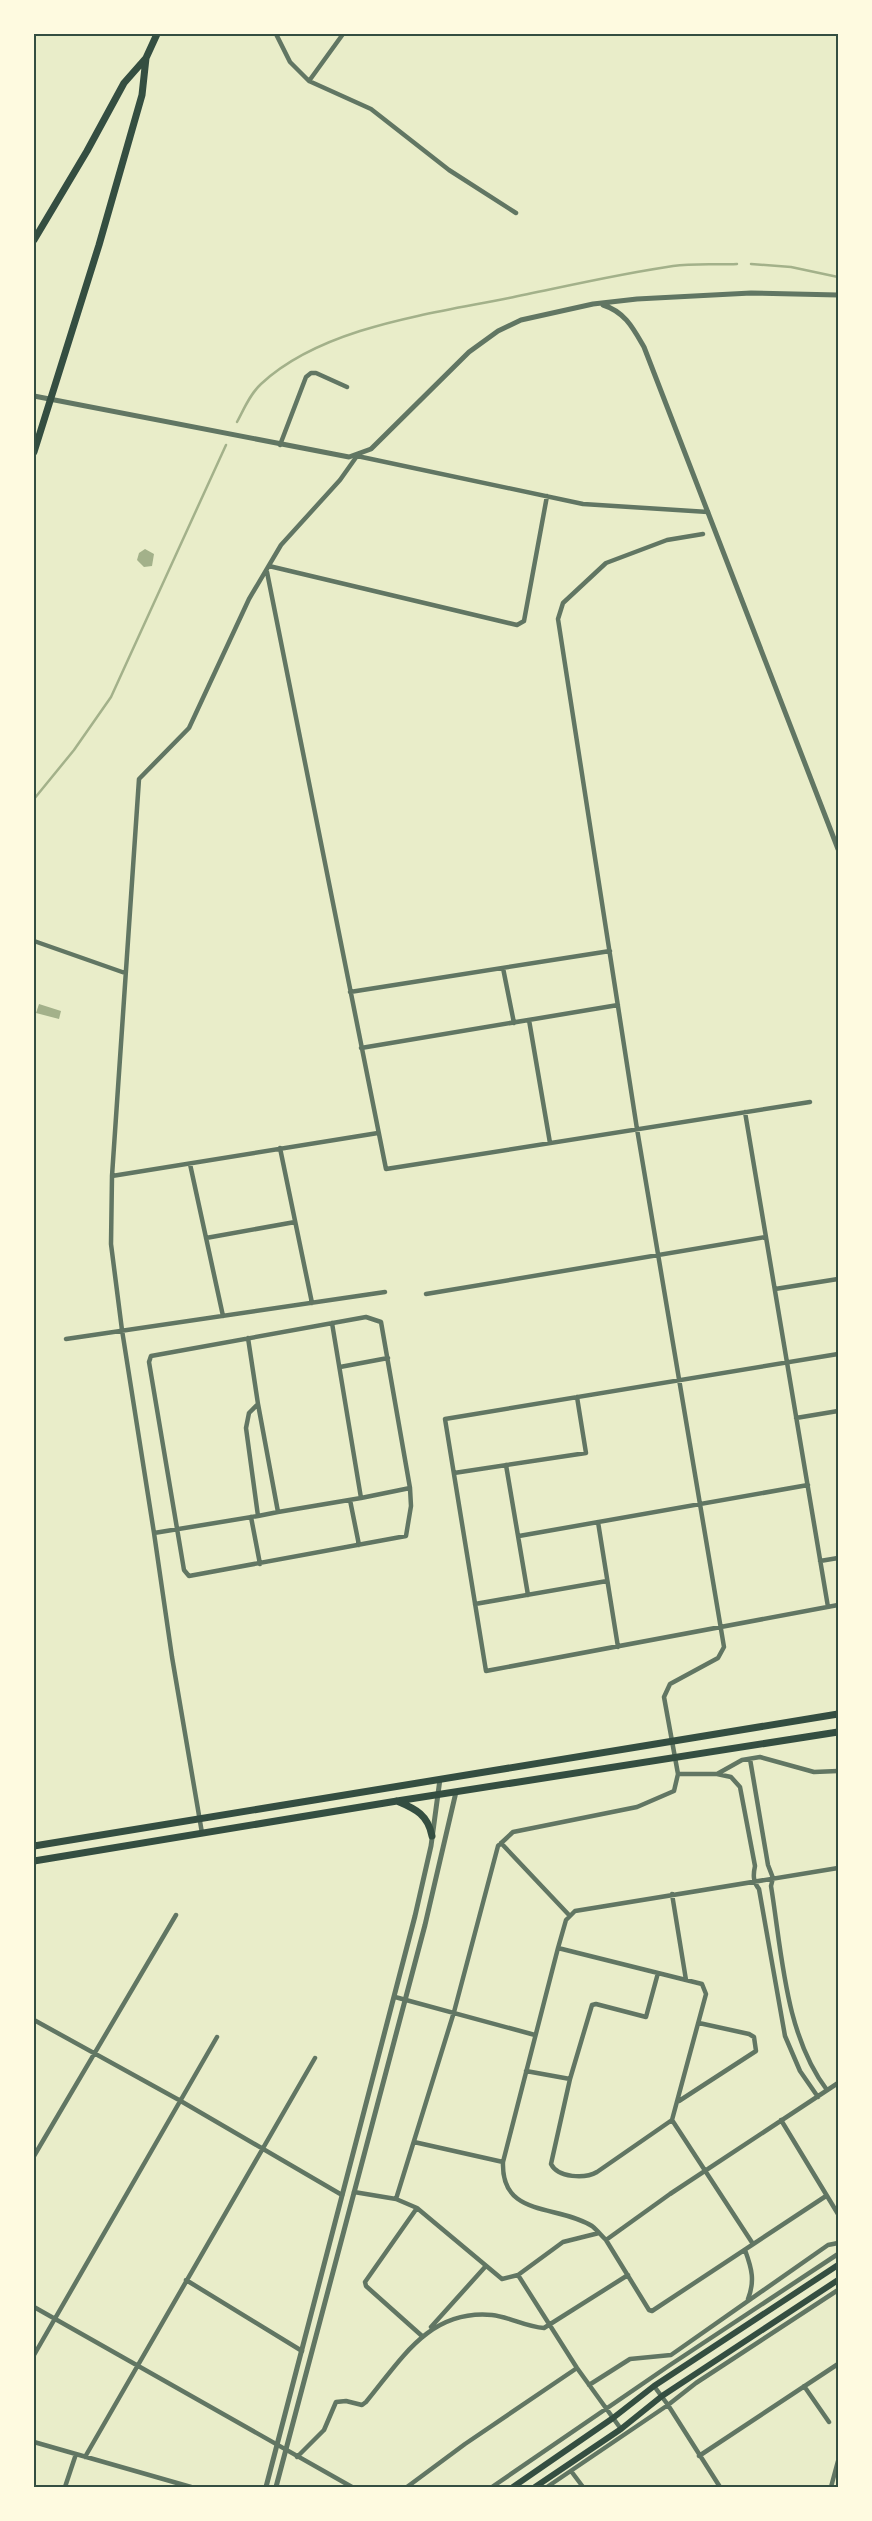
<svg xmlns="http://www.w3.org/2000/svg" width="872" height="2521" viewBox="0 0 872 2521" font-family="Mulish,sans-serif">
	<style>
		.water { fill: #a3b18a }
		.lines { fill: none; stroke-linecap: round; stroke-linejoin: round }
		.stream { stroke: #a3b18a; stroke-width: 2.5 }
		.minor { stroke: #617663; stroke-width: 4.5 }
		.tertiary { stroke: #617663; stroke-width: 5 }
		.secondary { stroke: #344e41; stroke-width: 6 }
		.primary { stroke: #344e41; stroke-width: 7 }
		.neatline { fill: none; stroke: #344e41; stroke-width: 2 }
	</style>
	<rect width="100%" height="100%" fill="#e9edc9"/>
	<!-- water -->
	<path class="water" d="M145,549L154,554L152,566L144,567L137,560L139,553Z
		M39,1004L61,1011L59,1019L36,1013Z"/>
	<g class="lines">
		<!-- stream -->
		<path class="stream" d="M751,264L791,267L838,277
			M237,422C244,409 250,394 261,384C322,327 430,314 509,298C563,287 618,274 673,266C694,263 716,265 737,264
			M34,799L74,750L111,697L226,445"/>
		<!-- minor -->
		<path class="minor" d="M276,34L290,62L309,81L371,109L449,170L516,213
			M309,81L343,34
			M280,445L306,377L311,373H316L347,387
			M269,566L517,625L524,621L547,496
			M267,572L386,1169L810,1102
			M34,941L125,973
			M503,968L514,1023
			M350,992L610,951
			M529,1020L550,1143
			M361,1048L618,1005
			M745,1112L828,1607
			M280,1148L312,1303
			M190,1164L223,1316
			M112,1176L378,1133
			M206,1238L295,1222
			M775,1289L838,1279
			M426,1294L766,1237
			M366,1317L381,1322L410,1488L411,1506L406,1536L189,1576L184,1570L149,1362L151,1356Z
			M332,1323L361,1498L410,1488
			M66,1339L385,1292
			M838,1354L445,1419L486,1671L838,1605
			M340,1367L388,1358
			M796,1418L838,1411
			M506,1465L528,1595
			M454,1473L586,1453L577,1397
			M350,1500L359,1545
			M278,1512L361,1498
			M258,1516L278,1512L258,1404
			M251,1517L260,1564
			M598,1522L618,1647
			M154,1533L122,1330L111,1244L112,1176L139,779L189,728L249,599L281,545L340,480L357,456L583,504L708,512
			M519,1536L808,1485
			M820,1561L838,1558
			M475,1604L607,1581
			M750,1759L768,1865L773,1878L771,1886C782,1953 785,2035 827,2090
			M678,1774H717L742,1760L760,1757L814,1772L838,1771
			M717,1774L731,1777L740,1787L755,1866C753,1875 753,1882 759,1889L785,2036L800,2071L818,2097
			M202,1833L172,1657L154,1533L258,1516L246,1428L249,1413L258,1404L248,1338
			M501,1843L569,1915
			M672,1894L686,1980
			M558,1948L702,1984L706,1994L672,2120L597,2172C585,2179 558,2178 551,2164L570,2079L592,2005L596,2004L646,2017L658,1973
			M395,1997L535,2035
			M34,2020L179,2100L342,2195
			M526,2071L570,2079
			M679,2101L756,2051L754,2037L749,2034L699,2023
			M672,2120L753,2244
			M781,2120L838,2214
			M414,2142L503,2162
			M34,2156L176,1915
			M354,2192L396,2199L417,2208L502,2279L518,2275L563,2242L599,2233
			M826,2196L652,2311L649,2310L606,2240C601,2235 597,2230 592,2226C557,2204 501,2218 503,2162L558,1948L566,1920L575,1911L838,1868
			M396,2199L454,2012L498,1846L513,1832L637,1807L674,1791L678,1774L664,1697L670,1684L718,1658L724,1647L637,1129L558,619L563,603L606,563L667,540L703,534
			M417,2208L365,2282L366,2286L422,2336
			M606,2240L670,2194L838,2083
			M745,2250C752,2269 755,2281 748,2299
			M518,2275L577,2368L621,2429
			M186,2280L302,2351
			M34,2307L352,2487
			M431,2327L485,2267
			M34,2355L217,2037
			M589,2385L630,2359L671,2355L828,2245L838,2243
			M654,2386L668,2405L720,2487
			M804,2386L829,2422
			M34,2442L191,2487
			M699,2456L838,2364
			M85,2457L315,2058
			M297,2457L324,2430L336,2402L346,2401L362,2405L366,2402C401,2360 429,2309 492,2315C510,2317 526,2327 544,2328L628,2275
			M571,2471L583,2487
			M65,2487L76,2454
			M407,2487L465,2444L577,2368
			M492,2487L670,2365L838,2254
			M547,2487L668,2405L696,2383L838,2290
			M831,2487L838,2461"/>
		<!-- tertiary -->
		<path class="tertiary" d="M603,305C625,312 633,328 644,347L838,849
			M34,396L349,457L371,449L469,352L498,331L521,320L593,304L637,299L751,293L838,295
			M266,2487L415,1916L431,1846L440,1779
			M276,2487L425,1925L456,1792"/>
		<!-- secondary -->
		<path class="secondary" d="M513,2487L613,2418L654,2386L838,2265
			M535,2487L621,2429L662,2396L838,2280"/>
		<!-- primary -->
		<path class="primary" d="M34,240L87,151L124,83L146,58
			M34,452L99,245L142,95L146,58L157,34
			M397,1801C416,1809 428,1815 432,1836
			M34,1846L838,1714
			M34,1861L397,1801L838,1732"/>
	</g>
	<!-- border -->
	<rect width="872" height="2521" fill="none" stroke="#fefae0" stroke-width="70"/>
	<rect x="35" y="35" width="802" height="2451" class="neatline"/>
</svg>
